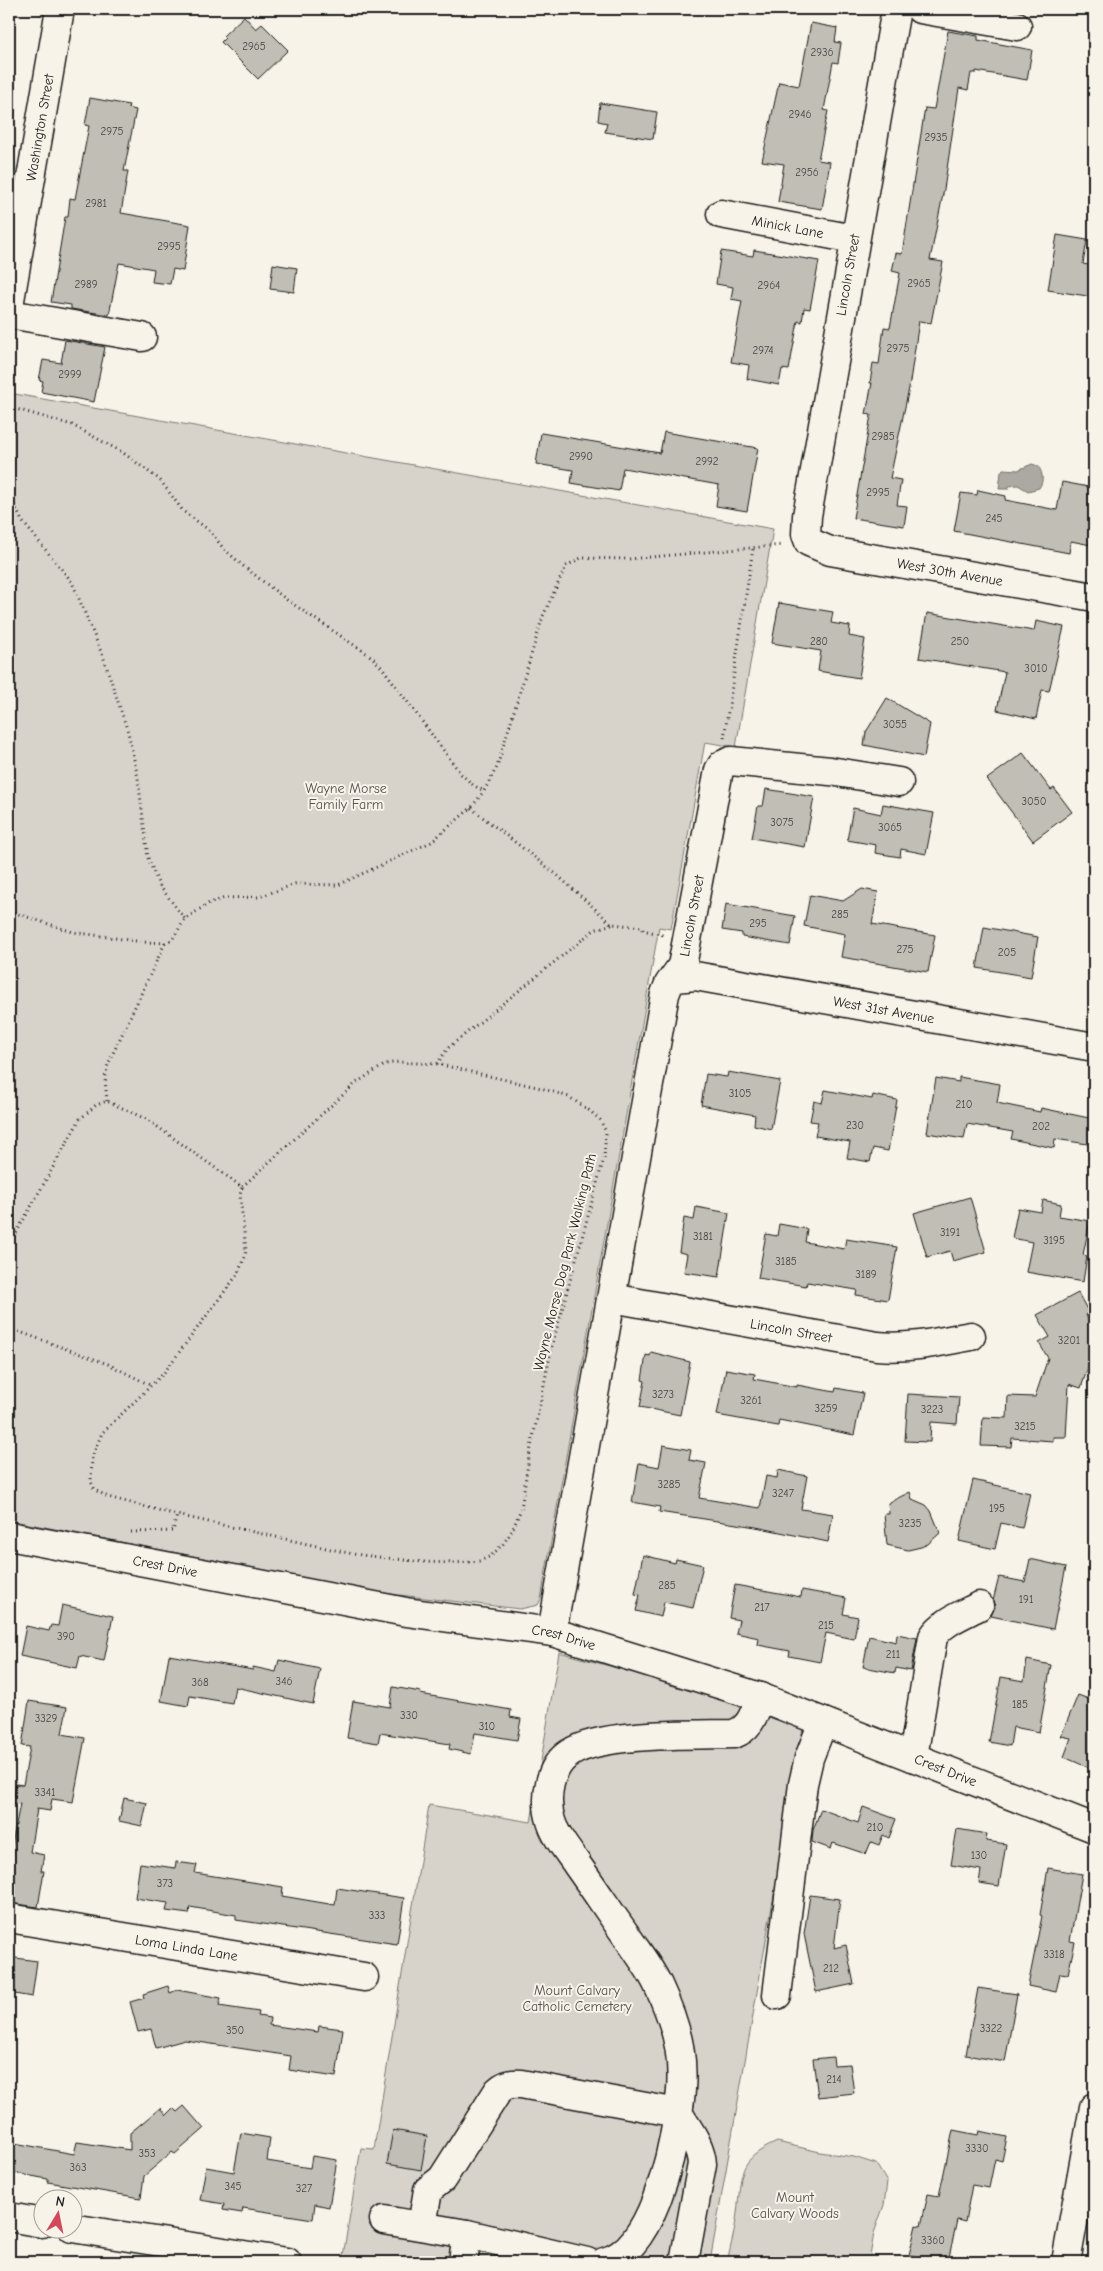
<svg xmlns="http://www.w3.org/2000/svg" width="1103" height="2271" viewBox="0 0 1103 2271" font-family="'Comic Neue',sans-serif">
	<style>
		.green { fill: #d7d3cb; stroke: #7a7874 }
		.water { fill: #aca9a2; stroke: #72716c }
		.building { fill: #c0beb5; stroke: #1c1c1c }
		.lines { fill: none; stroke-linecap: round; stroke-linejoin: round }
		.minor-casing { stroke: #1c1c1c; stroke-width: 31 }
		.path { stroke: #1c1c1c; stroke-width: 3; stroke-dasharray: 1 4; stroke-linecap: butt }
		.minor { stroke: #f7f3e8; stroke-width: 28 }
		.labels { text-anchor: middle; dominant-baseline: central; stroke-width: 4; stroke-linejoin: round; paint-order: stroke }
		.number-label { font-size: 11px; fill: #454442 }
		.street-label { font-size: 14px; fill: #1c1c1c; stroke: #f7f3e8 }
		.park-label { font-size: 14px; fill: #545351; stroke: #f7f3e8 }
	</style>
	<rect width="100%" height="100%" fill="#f7f3e8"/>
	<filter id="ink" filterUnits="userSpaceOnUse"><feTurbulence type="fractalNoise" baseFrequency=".02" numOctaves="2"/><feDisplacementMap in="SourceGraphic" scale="10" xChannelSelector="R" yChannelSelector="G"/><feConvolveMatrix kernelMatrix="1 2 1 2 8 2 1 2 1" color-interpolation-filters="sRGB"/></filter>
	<g filter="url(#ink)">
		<!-- green -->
		<path class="green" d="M9,393L773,529L736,747L705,742L671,929L659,927L541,1599L538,1605L520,1609L382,1593L9,1520Z
			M559,1652L674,1684L803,1728L710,2262H342L361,2148L374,2149L429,1805L531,1822Z
			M777,2142L820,2152L854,2157L876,2164L887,2182L884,2205L874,2233L869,2262H727C731,2246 735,2229 737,2213C742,2174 736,2160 777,2142Z"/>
		<!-- water -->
		<path class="water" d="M1032,464L1038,466C1043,473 1044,481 1039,488L1028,491L1018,485L1009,486L1008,489H999L1001,472L1003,469L1018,470Z"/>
		<!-- building -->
		<path class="building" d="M244,16L256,29L262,24L288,50L258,79L221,42L225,38L223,36Z
			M811,23L837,28L835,42L841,43L838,63L833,62L824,110L828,111L818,160L830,162L822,209L778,202L784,164L762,161L779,82L799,86Z
			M948,31L978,36V40L1032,50L1027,80L976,71V73H971L968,90L959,88L944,189L930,260L943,262L931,323L919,321L909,388L890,478L901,480L897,505L907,506L904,526L853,518L871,415L866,414L872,383H870L873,363L879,364L884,327L890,328L900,273L892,271L896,253L902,254L925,108L934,109Z
			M90,98L129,105L128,108L136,110L124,171H128L121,213L190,225L183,271L173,269L170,284L152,282L154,269L119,263L109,315L71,309V305L51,302L65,217H68L70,198L75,199L89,126L85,125Z
			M600,103L657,112L653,139L605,132L607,123L598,121Z
			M1057,235L1087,240L1083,264L1094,266V297L1048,290Z
			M754,250L819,261L810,309L804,308L802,322L798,321L789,370L782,369L779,385L747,379L749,365L731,362L742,301L731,299L733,287L716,284L721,251L753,256Z
			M273,264L297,268L294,292L270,289Z
			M65,340L105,347L94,402L41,392L43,381L39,380L43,360L61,363Z
			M664,432L758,448L747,511L716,506L719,485L623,468L619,491L571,483L573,470L536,464L541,433L660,453Z
			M1062,482L1094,488L1090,515L1094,516L1091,545L1071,541L1069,553L954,531L961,493L977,495L978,490L1006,496L1005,500L1057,510Z
			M779,603L833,612L831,623L850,626L849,636L865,639L859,678L818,671L821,651L772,643Z
			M927,613L1034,631L1036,621L1064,627L1049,691L1042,690L1036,719L997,710L1005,672L919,658Z
			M887,698L930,724L924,757L864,745L866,732Z
			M1023,753L1051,790L1054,788L1072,812L1033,841L987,779Z
			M766,789L814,797L805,847L752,838L758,806H763Z
			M883,804L934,813L926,854L901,849L900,857L875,853L876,845L847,840L853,808L881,814Z
			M862,889L878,892L872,924L935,935L928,972L841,957L845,934L804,926L810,895L843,901Z
			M726,904L795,916L790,945L742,937V933L722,930Z
			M984,927L1038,937L1031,977L977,968Z
			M728,1072L780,1081L771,1129L754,1125L755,1115L701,1105L706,1074L727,1077Z
			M959,1077L1000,1084L997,1103L1040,1112L1041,1108L1094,1119V1145L1055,1139L1054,1148L1011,1139L1013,1132L967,1124L964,1139L927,1133L936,1078L959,1082Z
			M825,1090L872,1099L873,1095L897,1100L888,1151L873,1148L870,1162L847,1158L850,1142L815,1136L818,1122L810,1121L814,1101L822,1103Z
			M970,1197L986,1252L953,1261L950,1251L927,1257L914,1213Z
			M1043,1200L1061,1204L1059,1216L1090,1221L1083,1255L1087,1256L1083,1282L1026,1272L1032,1242L1012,1238L1018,1208L1041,1212Z
			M696,1207L729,1213L719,1277L684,1272L687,1254L679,1252L684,1218L694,1220Z
			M779,1224L807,1229L805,1242L844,1249L846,1239L897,1247L888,1300L856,1295L857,1290L807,1282L806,1286L758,1278L766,1234L777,1236Z
			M1078,1293L1089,1313L1086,1315L1094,1331V1349L1081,1388L1069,1384L1066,1437H1053V1441L1012,1438L1011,1447L981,1446L983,1417L1007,1418L1008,1396L1035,1397L1048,1358L1039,1343L1050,1337L1037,1315Z
			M651,1352L690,1362L680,1415L640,1407L645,1381L642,1380L646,1355L650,1356Z
			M726,1369L755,1374L754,1379L797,1387V1385L835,1392L836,1388L863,1393L854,1435L779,1420L778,1426L717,1415Z
			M908,1394L959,1397L957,1424L931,1422L930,1442L905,1441Z
			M663,1445L691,1450L689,1460L706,1463L699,1498L760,1508L766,1476L777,1478L778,1470L807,1476L801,1509L833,1514L828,1542L756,1527L659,1512L660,1507L632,1502L639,1463L659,1467Z
			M973,1480L1030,1493L1022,1528L1001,1523L995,1549L959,1541Z
			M910,1492L912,1499L926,1505L931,1511L940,1533L928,1544L921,1547L908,1550L887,1545L884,1514H889L888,1503Z
			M643,1555L675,1563L676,1559L703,1565L693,1608L664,1602L661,1617L636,1611L640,1595L635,1594Z
			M1030,1559L1066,1567L1053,1629L991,1616L995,1607L993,1601L999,1577L1025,1582Z
			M735,1585L801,1597L802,1590L846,1598L843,1614L858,1617L854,1639L826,1633L820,1662L789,1656L790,1651L758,1645L759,1638L736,1633L739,1620L729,1618Z
			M62,1605L113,1616L104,1661L80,1656L77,1668L20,1656L26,1626L49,1631L51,1625L58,1626Z
			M897,1634L917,1638L911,1671L896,1668L895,1673L863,1667L869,1636L896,1642Z
			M169,1655L253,1670V1667L276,1672L279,1660L320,1669L313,1704L235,1687L232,1703L190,1696L188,1706L161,1701Z
			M1027,1660L1051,1665L1039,1732L1013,1727L1010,1746L989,1742L1001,1677L1024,1681Z
			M393,1687L421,1692L420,1694L511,1710L510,1717L521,1719L517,1740L475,1733L471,1754L449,1749L450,1744L380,1733L378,1743L347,1738L353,1701L390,1707Z
			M1078,1695L1094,1701V1770L1064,1757L1071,1738L1061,1736Z
			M29,1701L67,1707L62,1734L85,1738L73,1802L52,1799L50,1811L37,1809L30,1852L44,1855L41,1871H44L38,1907L9,1903V1849H11L20,1804L13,1803L16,1784L23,1785L30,1747L22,1746Z
			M124,1798L147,1803L142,1826L119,1821Z
			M863,1807L896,1819L889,1838L883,1835L879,1845L871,1842L866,1854L833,1843L831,1849L812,1842L813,1830L821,1809L858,1823Z
			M957,1829L987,1834L986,1841L1006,1844L999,1886L979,1883L981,1870L951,1865Z
			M176,1862L197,1865L195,1873L283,1887L282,1896L335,1905L337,1888L404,1898L397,1944L236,1920V1915L190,1907L189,1914L166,1911L168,1903L135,1898L140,1863L175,1868Z
			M1048,1868L1082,1874L1070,1941L1075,1942L1068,1974L1060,1973L1056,1992L1028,1986L1042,1916L1040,1915Z
			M810,1895L840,1899L834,1948L846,1945L854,1984L816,1992L804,1934Z
			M9,1957L37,1961L32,1997L9,1993Z
			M168,1986L170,1993L177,1990L221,1998L219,2006L259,2012L258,2016L270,2018L269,2025L318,2032L319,2026L343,2029L336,2077L289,2070L291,2056L185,2040L156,2048L151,2029L138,2032L130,2002L144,1998L143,1994Z
			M978,1988L1017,1994L1005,2062L966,2055Z
			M833,2057L834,2065L850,2064L854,2093L818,2097L813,2059Z
			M184,2106L204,2129L175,2154L172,2152L144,2176L141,2198L48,2182V2179L9,2172V2142L74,2154L77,2142L130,2150V2133L160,2108L166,2115L173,2108L177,2112Z
			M393,2130L427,2136L421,2170L387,2164Z
			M953,2130L978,2135L979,2131L1007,2137L1002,2161L995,2159L989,2188L972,2185L965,2222L957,2220L948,2262H944L909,2255L916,2225L921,2226L928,2194L939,2196Z
			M241,2133L270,2138L267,2161L310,2168L312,2156L337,2160L329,2207L315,2204L313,2219L243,2208L242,2213L223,2210L224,2204L200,2200L206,2167L234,2172Z"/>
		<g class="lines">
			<!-- minor casing -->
			<g class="minor-casing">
				<g id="minor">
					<path id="s1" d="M896,9L807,516L806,534L809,542L830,551L1094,597"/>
					<path d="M920,9L1017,26"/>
					<path id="s2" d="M721,214L854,239"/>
					<path id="s3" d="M9,306L60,9"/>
					<path d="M9,314L142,337"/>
					<path id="s4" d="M675,978L695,976L1094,1047"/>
					<path id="s5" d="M612,1298L877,1346C910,1349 939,1342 971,1336"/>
					<path id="s6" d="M9,1536L406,1612L552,1632L757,1696L1094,1828"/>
					<path id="s7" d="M552,1632L665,994L669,984L682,966L719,770L722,765L731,761L830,771L899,782"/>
					<path d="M913,1757L933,1637C942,1622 964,1614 979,1606"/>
					<path id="s8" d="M9,1918L364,1977"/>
					<path d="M777,1995L803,1784L809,1758L823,1722"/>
					<path d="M678,2113C688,2129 701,2145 702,2164L684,2262"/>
					<path d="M9,2217L42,2223"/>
					<path d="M384,2220L467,2234L587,2262"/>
					<path d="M422,2226L428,2190L442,2179L498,2091C505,2084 512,2083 521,2084L678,2113C687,2064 679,2030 658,1985C650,1968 638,1953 628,1938C611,1914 595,1890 578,1866C569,1852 556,1838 551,1821C544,1798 549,1766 570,1753C601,1732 695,1735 734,1734C751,1728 754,1713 761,1697"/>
					<path d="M72,2228L287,2262"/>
					<path d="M463,2262L467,2234"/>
					<path d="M604,2262C652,2251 672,2155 678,2113"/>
					<path d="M1066,2262L1094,2107"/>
				</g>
			</g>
			<!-- path -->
			<path class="path" d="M9,407L72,425L122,452L160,480L183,511L210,531L223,548L242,565L287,600L372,657L384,670L461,774L473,785L484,791
				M9,470L14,504L22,521L72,582L104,659L128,732L138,778L148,858L159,885L185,919
				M724,738L753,549
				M471,808L556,874L612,924L642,927L643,930L663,935
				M9,911L73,932L143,942L165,943L172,940L185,919L209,903L225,898L259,897L295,884L338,885L431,842L471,808L484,791L497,767L543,616L566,566L581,558L629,559L783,545
				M437,1064L448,1048L594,930L612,924
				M107,1101L105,1079L108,1064L165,943
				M9,1246L80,1119L96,1105L107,1101L148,1120L242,1187L240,1195L246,1250L245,1257L237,1275L163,1374L102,1433L92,1457L91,1482L95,1490L108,1497L177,1515
				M9,1328L108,1364L150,1385
				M131,1532L173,1531L177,1515L353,1554L422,1562L454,1563L480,1561L491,1556L503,1544L512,1531L521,1509L529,1457L552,1346L604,1158L606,1132L600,1120L590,1111L569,1097L541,1088L437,1064L399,1062L386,1064L356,1083L242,1187"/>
			<!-- minor -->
			<use href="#minor" class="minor"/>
		</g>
	</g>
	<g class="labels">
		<!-- number labels -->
		<g class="number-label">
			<text x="254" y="46">2965</text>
			<text x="822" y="52">2936</text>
			<text x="800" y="114">2946</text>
			<text x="112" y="131">2975</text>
			<text x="936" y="137">2935</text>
			<text x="807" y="172">2956</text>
			<text x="96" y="203">2981</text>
			<text x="169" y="246">2995</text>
			<text x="919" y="283">2965</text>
			<text x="86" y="284">2989</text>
			<text x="769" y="285">2964</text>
			<text x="898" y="348">2975</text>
			<text x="763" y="350">2974</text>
			<text x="70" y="374">2999</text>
			<text x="883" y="436">2985</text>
			<text x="581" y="456">2990</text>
			<text x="707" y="461">2992</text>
			<text x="878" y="492">2995</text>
			<text x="994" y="518">245</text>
			<text x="819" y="641">280</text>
			<text x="960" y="641">250</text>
			<text x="1036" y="668">3010</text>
			<text x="895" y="724">3055</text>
			<text x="1034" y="801">3050</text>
			<text x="782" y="822">3075</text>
			<text x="890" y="827">3065</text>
			<text x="840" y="914">285</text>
			<text x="758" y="923">295</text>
			<text x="905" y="949">275</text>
			<text x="1007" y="952">205</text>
			<text x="740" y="1093">3105</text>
			<text x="964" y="1104">210</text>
			<text x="855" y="1125">230</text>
			<text x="1041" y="1126">202</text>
			<text x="950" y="1232">3191</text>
			<text x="703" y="1236">3181</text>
			<text x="1054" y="1240">3195</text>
			<text x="786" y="1261">3185</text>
			<text x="866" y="1274">3189</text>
			<text x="1069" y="1340">3201</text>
			<text x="663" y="1394">3273</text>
			<text x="751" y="1400">3261</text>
			<text x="826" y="1408">3259</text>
			<text x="932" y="1409">3223</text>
			<text x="1025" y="1426">3215</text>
			<text x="669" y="1484">3285</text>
			<text x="783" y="1493">3247</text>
			<text x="997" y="1508">195</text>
			<text x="910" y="1523">3235</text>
			<text x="667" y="1585">285</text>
			<text x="1026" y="1599">191</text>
			<text x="762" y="1607">217</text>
			<text x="826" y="1625">215</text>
			<text x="66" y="1636">390</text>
			<text x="893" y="1654">211</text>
			<text x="284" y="1681">346</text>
			<text x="200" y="1682">368</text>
			<text x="1020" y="1704">185</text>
			<text x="409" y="1715">330</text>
			<text x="46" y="1718">3329</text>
			<text x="487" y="1726">310</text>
			<text x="45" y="1792">3341</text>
			<text x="875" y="1827">210</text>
			<text x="979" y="1855">130</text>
			<text x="165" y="1883">373</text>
			<text x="377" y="1915">333</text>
			<text x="1054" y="1954">3318</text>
			<text x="831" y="1968">212</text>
			<text x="991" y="2028">3322</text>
			<text x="235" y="2030">350</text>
			<text x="834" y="2079">214</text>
			<text x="977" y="2148">3330</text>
			<text x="147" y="2153">353</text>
			<text x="78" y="2167">363</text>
			<text x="233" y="2186">345</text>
			<text x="304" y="2188">327</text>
			<text x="933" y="2240">3360</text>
		</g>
		<!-- street labels -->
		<g class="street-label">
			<text stroke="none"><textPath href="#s3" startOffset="181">Washington Street</textPath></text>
			<text stroke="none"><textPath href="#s2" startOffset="68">Minick Lane</textPath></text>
			<text transform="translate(848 275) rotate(-80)">Lincoln Street</text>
			<text stroke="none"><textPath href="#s1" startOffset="686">West 30th Avenue</textPath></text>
			<text stroke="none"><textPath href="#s7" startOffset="732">Lincoln Street</textPath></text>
			<text stroke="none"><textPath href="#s4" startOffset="212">West 31st Avenue</textPath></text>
			<text transform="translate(565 1262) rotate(-76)">Wayne Morse Dog Park Walking Path</text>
			<text stroke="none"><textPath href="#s5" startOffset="182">Lincoln Street</textPath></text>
			<text stroke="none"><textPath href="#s6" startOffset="159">Crest Drive</textPath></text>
			<text stroke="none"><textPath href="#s6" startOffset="564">Crest Drive</textPath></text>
			<text stroke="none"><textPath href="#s6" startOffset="969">Crest Drive</textPath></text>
			<text stroke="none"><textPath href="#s8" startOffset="180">Loma Linda Lane</textPath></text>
		</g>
		<!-- park labels -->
		<g class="park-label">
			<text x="346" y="788">Wayne Morse<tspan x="346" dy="16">Family Farm</tspan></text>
			<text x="577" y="1990">Mount Calvary<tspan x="577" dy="16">Catholic Cemetery</tspan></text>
			<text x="795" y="2197">Mount<tspan x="795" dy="16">Calvary Woods</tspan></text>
		</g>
	</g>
	<!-- margin -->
	<rect width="1103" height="2271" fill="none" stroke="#f7f3e8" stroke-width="30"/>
	<rect x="15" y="15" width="1073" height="2241" fill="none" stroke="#1c1c1c" stroke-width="2" filter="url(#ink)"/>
	<!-- north arrow -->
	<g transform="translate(58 2214) rotate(10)"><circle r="24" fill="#f7f3e8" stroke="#9f9d96"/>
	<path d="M0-4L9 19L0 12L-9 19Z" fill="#d1495b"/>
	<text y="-8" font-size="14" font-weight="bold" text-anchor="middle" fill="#1c1c1c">N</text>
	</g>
</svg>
